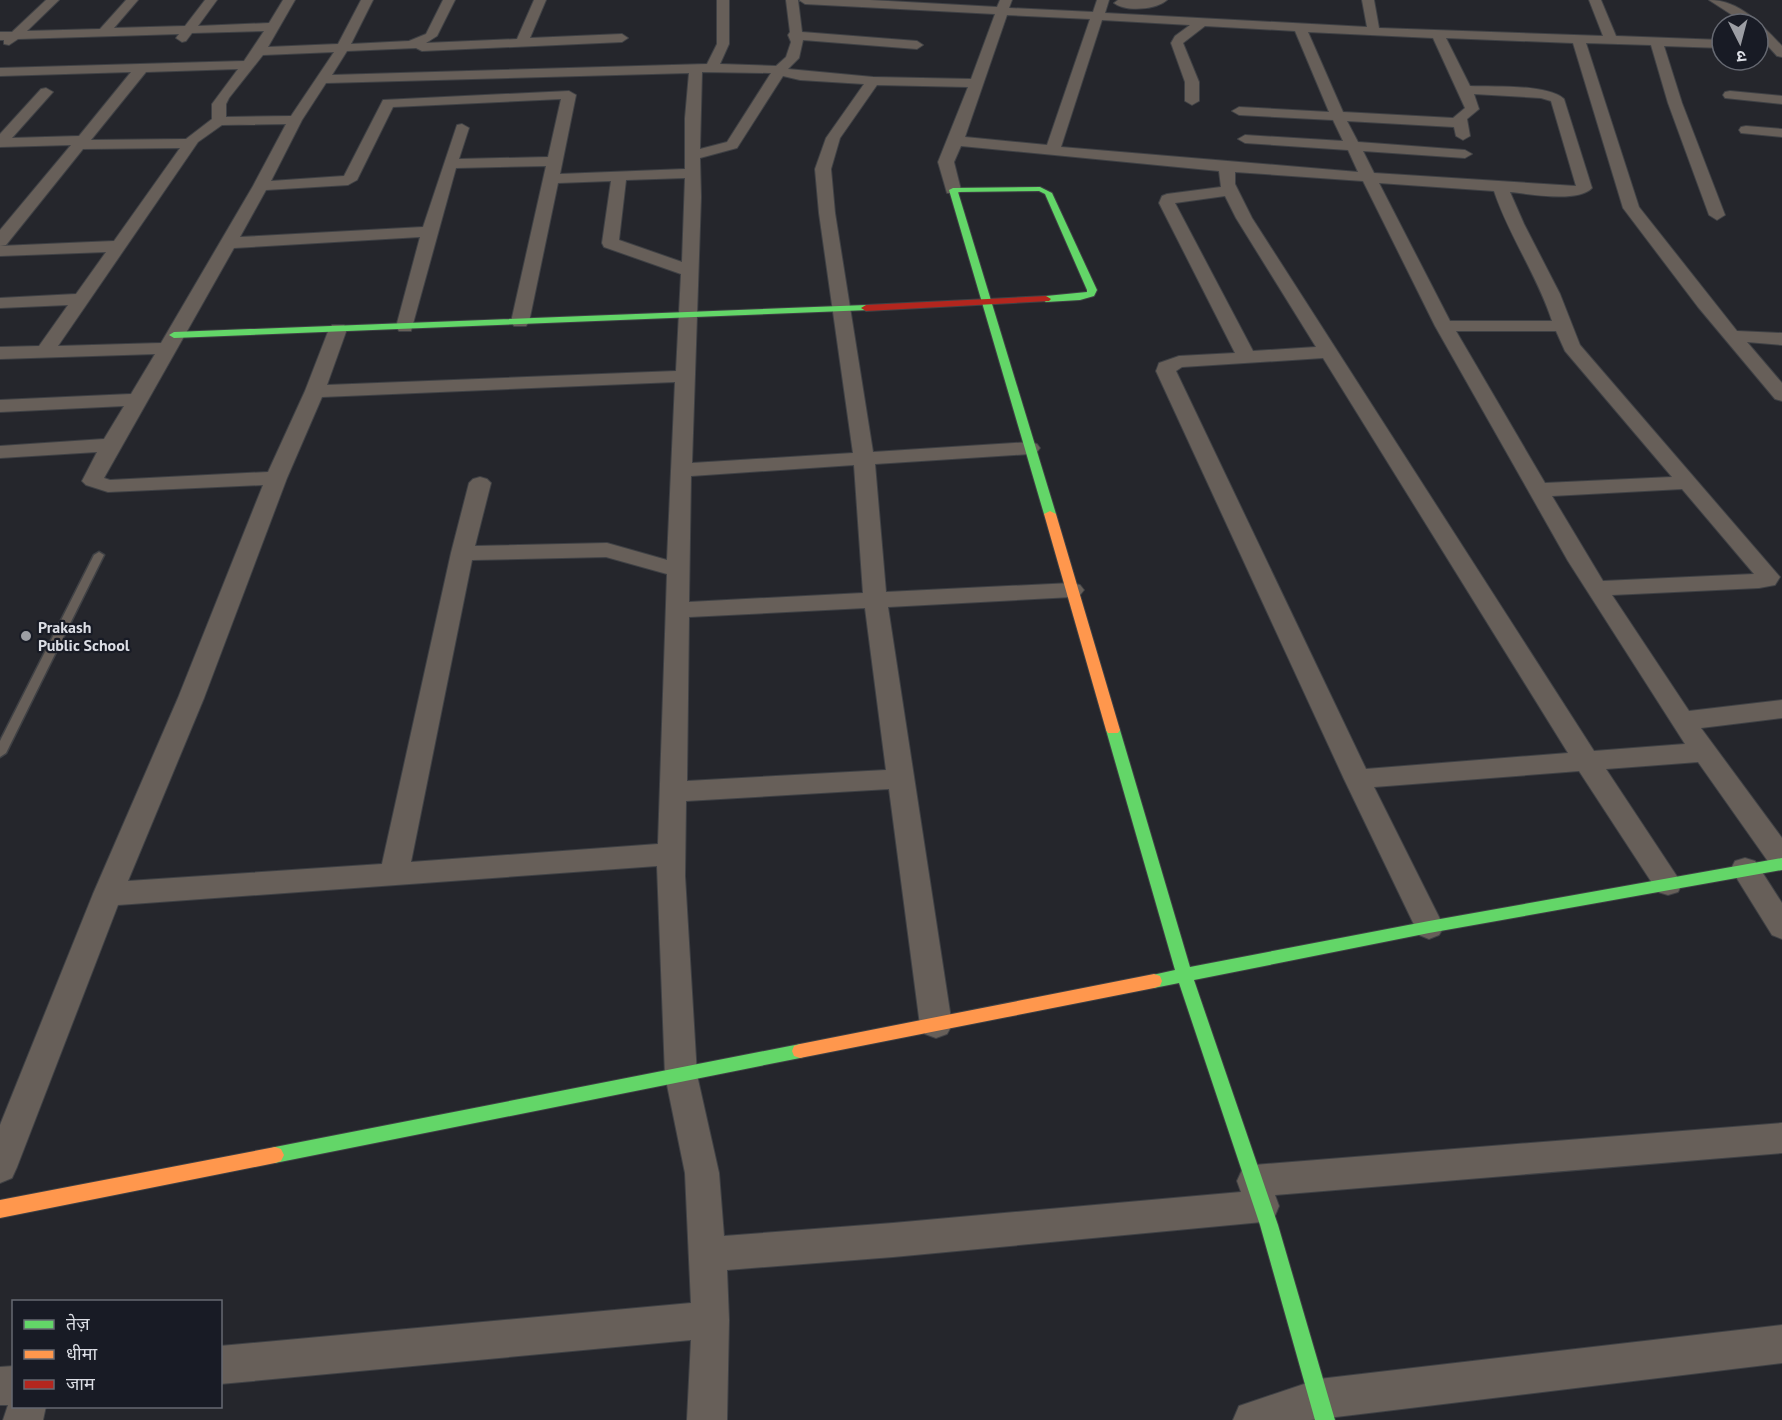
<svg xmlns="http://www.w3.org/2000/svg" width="1782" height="1420" viewBox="0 0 1782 1420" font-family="'PT Sans','Noto Sans Devanagari',sans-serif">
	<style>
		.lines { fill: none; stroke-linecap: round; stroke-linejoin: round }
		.lane-casing { stroke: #3f4145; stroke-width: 3 }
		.street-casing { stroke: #3f4145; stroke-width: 2 }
		.fast-casing { stroke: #3f4145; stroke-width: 2 }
		.slow-casing { stroke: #3f4145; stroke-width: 2 }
		.jam-casing { stroke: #3f4145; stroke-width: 2 }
		.lane { fill: #675f59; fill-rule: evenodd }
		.street { fill: #675f59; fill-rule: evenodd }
		.fast { fill: #63d668; fill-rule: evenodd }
		.slow { fill: #ff974d; fill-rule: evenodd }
		.jam { fill: #b3261e; fill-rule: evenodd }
		.poi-dot { fill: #9c9ea4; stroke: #181b25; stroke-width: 2 }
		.labels { text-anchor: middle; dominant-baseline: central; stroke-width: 4.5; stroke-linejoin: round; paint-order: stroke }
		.poi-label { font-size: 16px; font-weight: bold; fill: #dcdee5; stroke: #181b25; text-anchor: start }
	</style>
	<rect width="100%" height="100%" fill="#25262c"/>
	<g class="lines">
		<!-- lane casing -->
		<g class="lane-casing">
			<path id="lane" d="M99,552L104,555L6,753L0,757V741L94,555Z"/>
		</g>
		<!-- street casing -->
		<g class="street-casing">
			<path id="street" d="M46,0H59L27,31L100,29L126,0H138L114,28L185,26L205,0H217L198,26L269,23L283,0H295L268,47L338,44L361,0H373L351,44L409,41L426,34L443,0H455L437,36L426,43L517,39L534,0H546L530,38L622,34L628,38L622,42L422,51L416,48L347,51L332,75L707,64L717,44V0H729V44L720,64L776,66L786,57L791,42L788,35L790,32L786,0H798L802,32L917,41L923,45L917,49L803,40L799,58L788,69L873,77L971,79L995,14L805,4L799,0H870L997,7L1000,0H1012L1009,8L1093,12L1097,0H1109L1105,13L1367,27L1362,0H1374L1379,28L1603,36L1589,0H1601L1616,36L1722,40V48L1664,46L1682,103L1725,215L1717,220L1709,215L1668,103L1651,45L1586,43L1639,207L1737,331L1782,333V345L1747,342L1782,383V401L1775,399L1698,307L1623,208L1573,43L1446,38L1470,86C1492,87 1549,84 1564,99L1592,188C1578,203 1530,194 1510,192L1524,224L1560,294L1580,345L1780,577L1775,585L1759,588L1612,595L1689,711L1782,700V718L1701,728L1782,838V870L1772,867L1698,762L1606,769L1682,884L1678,892L1668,895L1658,892L1579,771L1374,787L1444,927L1439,935L1429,939L1419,935L1344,779L1156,371L1159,363L1179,356L1235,353L1159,203L1162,196L1167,194L1221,187L1219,171L961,146L954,162L961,190L959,193H947L938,162L968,87L877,85L840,138L831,169L835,213L873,452L1030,442L1037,444L1040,448L1037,452L1030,454L875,464L886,592L1072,583L1080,585L1084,590L1080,595L1072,597L888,607L952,1025L947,1034L936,1038L925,1034L920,1025L889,789L686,801L685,876L697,1075L719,1173L724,1236L893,1223L1241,1192L1237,1181L1242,1170L1254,1165L1782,1123V1153L1275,1195L1279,1206L1274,1218L1262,1222L893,1257L727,1270L729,1320L727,1420H687L691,1340L220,1384V1346L691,1303L685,1173L665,1075L657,866L118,905L17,1167L12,1178L0,1183V1125L93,894L178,698L263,485L108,492L86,485L82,481L97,452L0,458V446L104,439L124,406L0,412V400L131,394L155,354L0,359V347L39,346L68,305L0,308V298L76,294L106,252L0,256V246L114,241L180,148L83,149L6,245L0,246V230L71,145L0,147V134L41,89L46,88L53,92L12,138L79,136L131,72L0,76V68L244,61L264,31L192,33L186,41L182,42L176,38L179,34L18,39L9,45L4,44V40H0V32H12ZM1007,15L1090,19L1047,145L965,137ZM1102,20L1190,25L1175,36L1171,43L1185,82V101L1192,105L1199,101V82L1183,43L1205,26L1295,31L1329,112L1239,107L1232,111L1239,115L1333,120L1343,141L1245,135L1238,139L1245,143L1348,150L1358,172L1061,147ZM1308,32L1433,38L1465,108L1453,118L1343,112ZM334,52L291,116L226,117V104L229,98L263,55ZM238,69L212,104V119L186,139L91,140L146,72ZM702,72L771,73L727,142L700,149ZM689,73L685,118V169L560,174L576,95L569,91L383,100L344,176L271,181L302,120L326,83ZM783,76L800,80L864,84L826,138L815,169L819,213L853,453L692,463L701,197L700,158L737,148ZM1474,94L1541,98L1551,101L1576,186L1374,173L1363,151L1465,158L1472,154L1465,150L1358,142L1347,121L1454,127L1456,136L1463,140L1470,136L1467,119L1479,109ZM561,99L548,157L459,159L469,128L462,124L457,125L423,227L240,237L266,190L348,185L357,180L393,107ZM286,124L253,186L161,343L58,346L198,142L222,125ZM546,166L511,322L514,326H526L529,322L558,183L611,181L602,243L604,247L681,274L676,371L327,385L347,329L344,325H332L329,329L305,391L268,472L110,480L104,478L234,248L420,237L396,327L399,331H411L456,168ZM1235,172L1363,181L1435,326L1568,561L1685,744L1594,751L1252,218L1235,184ZM685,178L682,262L619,240L626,180ZM1379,183L1494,191C1509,236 1537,275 1552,321H1450ZM1225,196L1236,218L1316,347L1253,351L1175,203ZM1456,331H1556L1565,351L1672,477L1545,483ZM1323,358L1568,753L1366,769L1176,371L1182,367ZM675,382L667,560L607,543L475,546L491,483L487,479L480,477L473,479L469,483L451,553L382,864L128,881L204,698L287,478L322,397ZM854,465L863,593L689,602L691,476ZM1682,489L1754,574L1603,581L1552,496ZM606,557L667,574L658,844L411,862L472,560ZM865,608L886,770L687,781L689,617Z
				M1118,0H1167C1156,10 1125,12 1114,3Z
				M1709,0C1740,0 1762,25 1782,46V57L1777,56L1758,35V24H1746Z
				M1730,91L1782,96V104L1725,98L1723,95L1725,92Z
				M1746,126L1782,129V137L1741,133L1739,130L1741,127Z
				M1745,858L1755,861L1782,903V939L1772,935L1731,869L1735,861Z
				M1782,1325V1363L1311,1420H1233L1239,1406L1319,1379Z
				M14,1366V1406H46L43,1420H3L8,1405H0V1367Z"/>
		</g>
		<!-- fast casing -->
		<g class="fast-casing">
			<path id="fast" d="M1040,187L1052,193L1097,290L1094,296L1080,300L1046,302L1041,299L1046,296L1087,292V290L1045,194L1039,191L958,192L1056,514L1050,517L1044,514L949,190L953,188Z
				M866,305L871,308L869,310L174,338L169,335L174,332Z
				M1113,725L1120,730L1190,967L1429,921L1782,858V870L1429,933L1194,980L1278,1225L1335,1420H1315L1260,1225L1179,983L1154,988L1148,986L1146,981L1148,976L1175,970L1106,730Z
				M800,1044L806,1046L808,1051L806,1056L800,1058L275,1163L269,1161L266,1155L269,1149L275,1147Z"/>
		</g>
		<!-- slow casing -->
		<g class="slow-casing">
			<path id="slow" d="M1050,511L1056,514L1120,730L1118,733H1108L1106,730L1044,514Z
				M1154,974L1160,976L1162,981L1160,986L1154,988L800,1058L794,1056L792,1051L794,1046L800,1044Z
				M275,1147L281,1149L284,1155L281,1161L275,1163L0,1218V1200Z"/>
		</g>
		<!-- jam casing -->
		<g class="jam-casing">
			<path id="jam" d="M1046,296L1051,299L1049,301L866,311L861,308L866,305Z"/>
		</g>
		<!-- lane -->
		<use href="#lane" class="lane"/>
		<!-- street -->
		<use href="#street" class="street"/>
		<!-- fast -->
		<use href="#fast" class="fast"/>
		<!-- slow -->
		<use href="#slow" class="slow"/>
		<!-- jam -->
		<use href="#jam" class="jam"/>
	</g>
	<!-- markers -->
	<circle class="poi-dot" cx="26" cy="636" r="6"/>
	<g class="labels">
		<!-- poi labels -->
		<g class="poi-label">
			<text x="38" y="627">Prakash<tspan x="38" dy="18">Public School</tspan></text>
		</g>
	</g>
	<!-- legend -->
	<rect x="12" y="1300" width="210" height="108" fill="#181b25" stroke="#666972" stroke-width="1.5"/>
	<rect x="24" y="1320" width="30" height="9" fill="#63d668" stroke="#666972" stroke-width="1.5"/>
	<text x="66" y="1330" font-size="18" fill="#dcdee5">तेज़</text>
	<rect x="24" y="1350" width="30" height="9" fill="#ff974d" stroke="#666972" stroke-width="1.5"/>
	<text x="66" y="1360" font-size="18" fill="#dcdee5">धीमा</text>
	<rect x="24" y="1380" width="30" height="9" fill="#b3261e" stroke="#666972" stroke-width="1.5"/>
	<text x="66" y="1390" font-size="18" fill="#dcdee5">जाम</text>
	<!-- north arrow -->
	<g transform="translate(1740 42) rotate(174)"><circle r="28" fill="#181b25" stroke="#666972" stroke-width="1.5"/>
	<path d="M0-4.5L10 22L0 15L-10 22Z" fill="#9c9ea4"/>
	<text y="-9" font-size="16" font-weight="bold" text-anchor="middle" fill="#dcdee5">उ</text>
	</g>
</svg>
